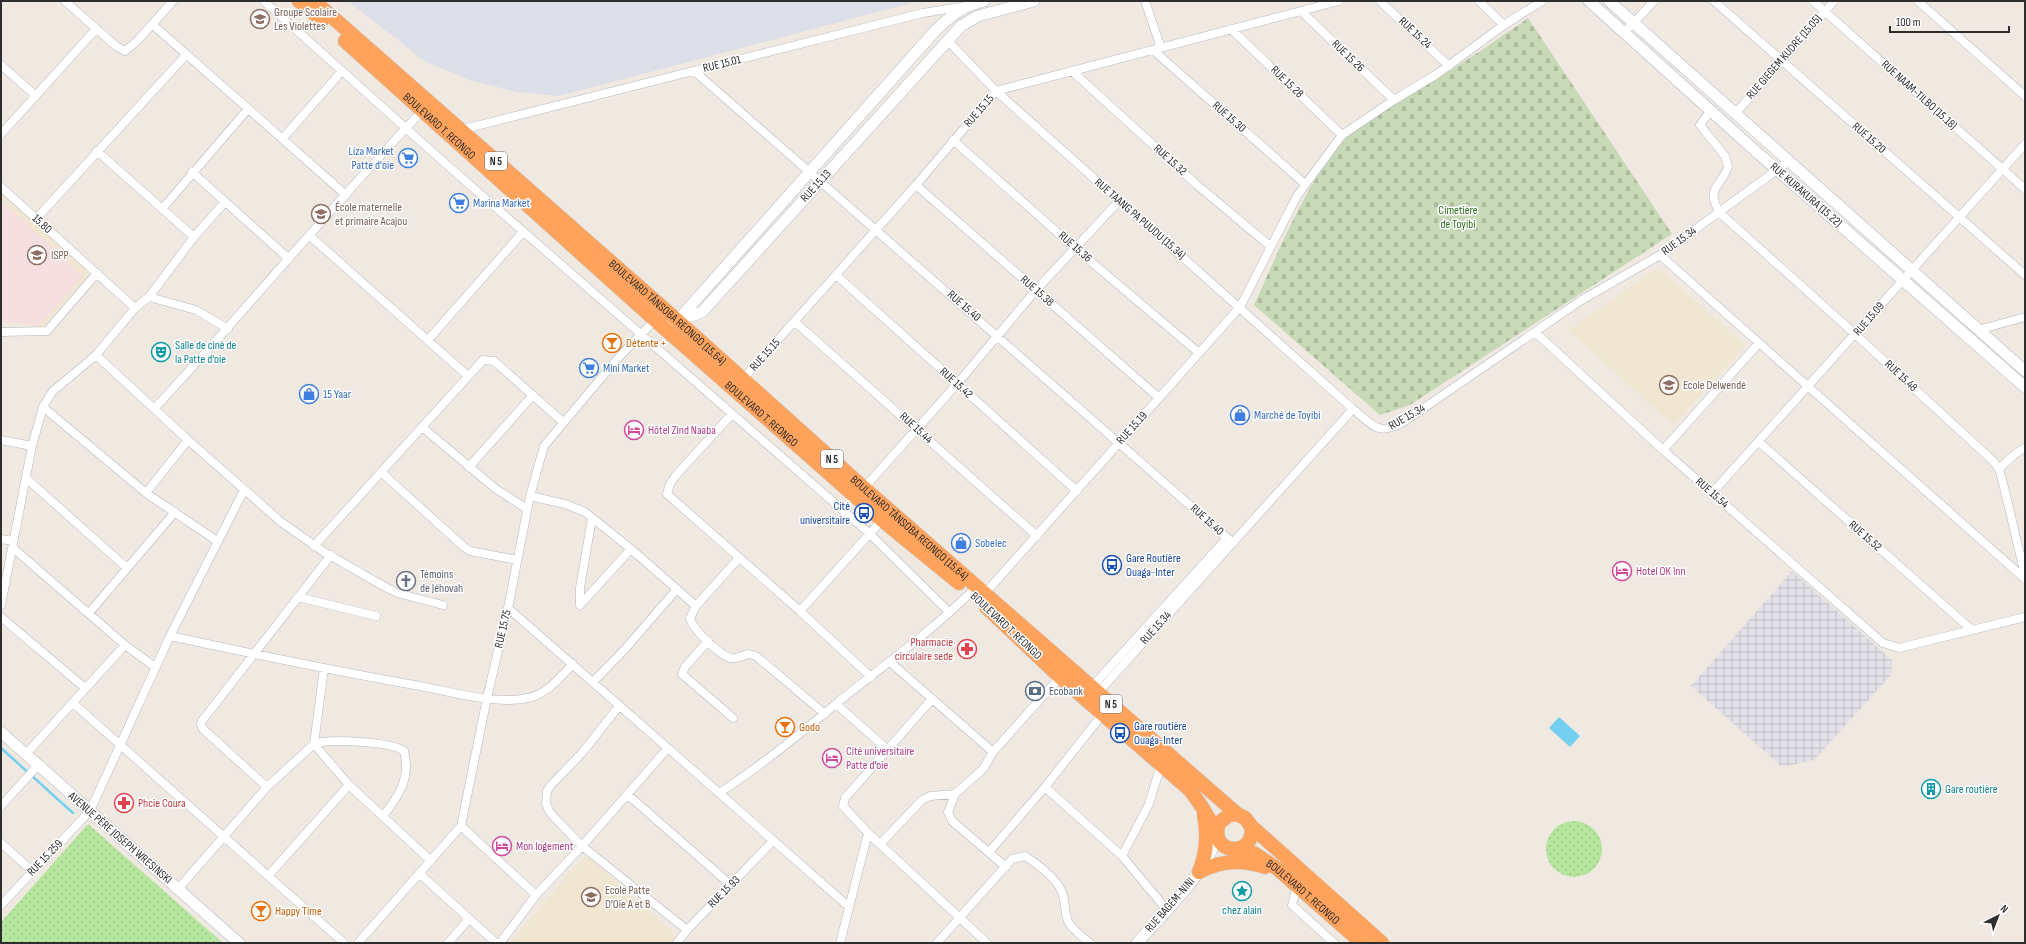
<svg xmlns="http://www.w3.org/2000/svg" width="2026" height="944" viewBox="0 0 2026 944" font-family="'Sofia Sans Condensed',sans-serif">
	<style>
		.industrial { fill: url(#industrial-grid) }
		.education { fill: #f0e6d1 }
		.medical { fill: #f5dfe0 }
		.airport { fill: #dcdee8 }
		.cemetery { fill: url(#cemetery-stones) }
		.park { fill: url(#park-dots) }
		.water { fill: #75cff0 }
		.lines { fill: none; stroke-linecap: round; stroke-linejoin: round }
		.stream { stroke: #75cff0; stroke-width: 2.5 }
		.street-casing { stroke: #b4b7c1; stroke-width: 9 }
		.secondary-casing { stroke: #b4b7c1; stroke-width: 12 }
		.highway-casing { stroke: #c9c9c9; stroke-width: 15 }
		.street { stroke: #fff; stroke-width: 8 }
		.secondary { stroke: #fff; stroke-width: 11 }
		.highway { stroke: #ffa35c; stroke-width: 14 }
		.labels { text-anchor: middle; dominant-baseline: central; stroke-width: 3; stroke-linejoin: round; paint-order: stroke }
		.shield { fill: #fff; stroke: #6d6d6d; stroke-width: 1 }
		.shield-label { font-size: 11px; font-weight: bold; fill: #2e2e2e }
		.education-label { font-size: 12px; fill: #785e54; stroke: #fff; text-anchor: start }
		.street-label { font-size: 12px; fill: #2e2e2e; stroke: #fff }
		.shop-label { font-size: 12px; fill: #366cbe; stroke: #fff; text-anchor: start }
		.park-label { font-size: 12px; fill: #2c6e1b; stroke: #fff }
		.food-label { font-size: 12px; fill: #c56008; stroke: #fff; text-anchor: start }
		.culture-label { font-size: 12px; fill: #0d838f; stroke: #fff; text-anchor: start }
		.hotel-label { font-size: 12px; fill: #b23c85; stroke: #fff; text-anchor: start }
		.transit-label { font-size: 12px; fill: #164399; stroke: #fff; text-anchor: start }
		.worship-label { font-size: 12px; fill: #5b616d; stroke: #fff; text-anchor: start }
		.health-label { font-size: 12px; fill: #be3a42; stroke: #fff; text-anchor: end }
		.service-label { font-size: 12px; fill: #4e5e75; stroke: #fff; text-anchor: start }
	</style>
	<defs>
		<pattern id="industrial-grid" width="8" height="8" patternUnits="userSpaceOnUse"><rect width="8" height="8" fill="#e3e1e8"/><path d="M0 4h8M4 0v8" fill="none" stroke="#c3c1c7"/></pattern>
		<pattern id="cemetery-stones" width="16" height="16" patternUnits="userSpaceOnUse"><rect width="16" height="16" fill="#c8d9b8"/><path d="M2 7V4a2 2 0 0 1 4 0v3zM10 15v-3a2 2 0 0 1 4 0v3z" fill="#acbb9e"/></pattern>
		<pattern id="park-dots" width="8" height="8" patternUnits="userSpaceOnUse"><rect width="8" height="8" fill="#b6e59e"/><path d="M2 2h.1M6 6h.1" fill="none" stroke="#9dc588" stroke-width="1.8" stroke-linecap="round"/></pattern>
	</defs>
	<rect width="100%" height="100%" fill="#efe9e1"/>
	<!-- industrial -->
	<path class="industrial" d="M1792,571L1892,660L1891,675L1814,760L1787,766H1781L1691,686Z"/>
	<!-- education -->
	<path class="education" d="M1,192L88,269V277L42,328L1,321Z
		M1658,268L1745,346L1673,425L1568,330Z
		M586,855L680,939L677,943L510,942Z"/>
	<!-- medical -->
	<path class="medical" d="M1,201L83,276L38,326L1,321Z"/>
	<!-- airport -->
	<path class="airport" d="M348,1H919L559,96L517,92L470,80L426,62Z"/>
	<!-- cemetery -->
	<path class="cemetery" d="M1528,18L1672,234L1410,405L1380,415L1254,305C1279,251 1307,179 1348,136C1369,113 1410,94 1437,78C1468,60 1498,39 1528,18Z"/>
	<!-- park -->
	<path class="park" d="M1546 849a28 28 0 1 1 56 0a28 28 0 1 1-56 0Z
		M88,824L223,943H1V922Z"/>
	<!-- water -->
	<path class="water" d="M1559,717L1580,736L1570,747L1549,728Z"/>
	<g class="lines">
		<!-- stream -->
		<path class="stream" d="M1,748L73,813"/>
		<!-- street casing -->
		<g class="street-casing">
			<path id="street" d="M65,1L116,46L125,51L138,40L173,1
				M264,1L447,165L870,534L949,612
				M1145,1L1161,48
				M1380,1L1449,66
				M1479,1L1504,25
				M1714,1L2025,275
				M1813,1L2025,189
				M1918,1L2025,96
				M1302,12L1394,100
				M152,24L346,195
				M1231,29L1342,135
				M1624,33L1654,1
				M947,40L996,91L1353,409C1373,425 1376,436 1402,423L1580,301L1660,255L1788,162
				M1153,50L1305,184
				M1,65L36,96
				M694,71L1233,543
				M1072,71L1196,184L1271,247
				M1711,110L1700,125L1725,156L1728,166C1722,188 1705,185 1719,212L1856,335L1992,460L1999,469L2003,483L2025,575
				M1735,114L1834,1
				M460,130L923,13L966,6
				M1,134L96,29
				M283,138L342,71
				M953,140L1075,248L1199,353
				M97,151L194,237
				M192,172L289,259
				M916,185L1159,398
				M1,187L135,308
				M162,209L248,109
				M36,219L186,55
				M310,236L468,376
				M1660,255L2025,579
				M836,275L1077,491
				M149,297L194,237L225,202
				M795,322L1037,536
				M1978,330L2025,317
				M1,332L47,331L97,273
				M1535,332L1663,450L1883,643L1899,648L2025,617
				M428,340L523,232
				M96,355L188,440L281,522L324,552L387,588L397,593L443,605
				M743,379L916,185L996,91L1339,1
				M43,407L146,493L217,541
				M154,409C245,311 330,208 422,111
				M732,414L677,474L670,484L667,494L800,611L871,677
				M422,427L496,489L527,509
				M1,440L32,446
				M1759,442L1972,630
				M1663,450L1759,343
				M469,467L533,395
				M1999,469L2015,454L2025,448
				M381,472L464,547L470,551L517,560
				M27,479L127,568
				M864,488L957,384L1036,290L1119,201
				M146,493L188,440
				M1712,493L2025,144
				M530,496L565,504L585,512L631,549L696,606
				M1,539L13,541
				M314,546L483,360L494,361L563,422
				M13,548L125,645L155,667
				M739,558L696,606L690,618C692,629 719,654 730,658C737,660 742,655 749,654L756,656L825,714
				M298,597L376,616
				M979,600L1240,307L1297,196L1342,135L1394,100L1437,74L1504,25L1542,1
				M1,605L32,446L43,407L52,392L96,355L135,308L149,297L196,310L228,329
				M580,605V588L592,518
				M580,605L631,549
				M508,608L848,906
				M800,611L882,520
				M89,613L175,512
				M1,617L85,688
				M170,636C253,654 336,671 420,686C452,692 496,705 528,698C547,694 560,677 573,664
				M708,641L685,667L682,674L733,718
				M890,662L993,752
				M593,682L626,648L677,589
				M1089,690L1227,538
				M1096,695L1353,409
				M932,699L845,798L843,806L868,833L987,943
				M73,703L344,943
				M836,704L888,750
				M619,706L582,753L551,785L547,791L546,803L549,811L555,818L582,846L687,930
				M26,754L125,645
				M267,787L203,729L201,725L202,721L331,555
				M1045,787L1122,856L1167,910
				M719,793C761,766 799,735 837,703C884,665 934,630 977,586
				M955,794L948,812L952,821L1006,867
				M628,795L731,885
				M1,806L38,765
				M383,816C399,796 411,778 404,751C392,742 329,738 314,744L349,785L431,861
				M461,826L536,895
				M1,843L32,871
				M880,844L922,800L930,796L955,794L983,769L993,752L1060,677
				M989,852L1045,787L1105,711
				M1122,856L1149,804L1161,765
				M419,873L496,943
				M268,876L349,785
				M1297,886L1292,905L1334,943
				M178,889L267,787L314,744L324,668
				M1,905L90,811L170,636L244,490
				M358,943L461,826L487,698L508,608L530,496L544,446L618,358L655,320
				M448,943L469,919
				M500,943L536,895L582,846L667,749
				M677,943L687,930L773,841
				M840,943L868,833
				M937,943L1012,859L1025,856C1037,864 1055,877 1061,890C1066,900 1064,911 1068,921C1072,930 1083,937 1090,943"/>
		</g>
		<!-- secondary casing -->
		<g class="secondary-casing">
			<path id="secondary" d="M1589,1L1751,147L2025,387
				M1609,1L2025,371
				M672,320L678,321L702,312L961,26L978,16L1034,1
				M678,320L935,31C953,14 961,7 984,1
				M1,732L239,943
				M1137,943C1161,916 1209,870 1217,836"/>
		</g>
		<!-- highway casing -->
		<g class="highway-casing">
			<g id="highway">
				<path d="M299,1L322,20"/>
				<path id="s1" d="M314,1L678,321L864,488L1237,814L1245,818L1251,826L1382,943"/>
				<path id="s2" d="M345,41L655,320L882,520L959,583"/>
				<path d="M986,607L1060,677L1190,790L1202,807L1217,832"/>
				<path d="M1237,814L1229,815L1219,823C1207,855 1257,859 1251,826"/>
				<path id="s3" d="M1239,849L1255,854L1279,870L1362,943"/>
				<path d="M1199,872C1221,860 1242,859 1265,867"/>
				<path d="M1199,872C1207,853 1208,835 1204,815"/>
			</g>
		</g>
		<!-- street -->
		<use href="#street" class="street"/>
		<!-- secondary -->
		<use href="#secondary" class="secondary"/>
		<!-- highway -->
		<use href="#highway" class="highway"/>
	</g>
	<!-- icons -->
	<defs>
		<g id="school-ring" transform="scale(1)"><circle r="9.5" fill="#fff" stroke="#8d6e63" stroke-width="1.5"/><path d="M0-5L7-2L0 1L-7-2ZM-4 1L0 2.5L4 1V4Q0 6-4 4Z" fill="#8d6e63"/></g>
		<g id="supermarket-ring" transform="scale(1)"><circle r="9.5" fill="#fff" stroke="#3f7fe0" stroke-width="1.5"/><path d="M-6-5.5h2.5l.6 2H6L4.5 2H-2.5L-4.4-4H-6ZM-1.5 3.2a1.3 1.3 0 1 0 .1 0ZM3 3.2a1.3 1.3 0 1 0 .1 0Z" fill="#3f7fe0"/></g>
		<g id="university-ring" transform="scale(1)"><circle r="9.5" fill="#fff" stroke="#8d6e63" stroke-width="1.5"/><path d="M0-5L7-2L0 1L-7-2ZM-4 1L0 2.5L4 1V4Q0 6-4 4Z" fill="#8d6e63"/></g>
		<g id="bar-ring" transform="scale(1)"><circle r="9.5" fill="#fff" stroke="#e8710a" stroke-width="1.5"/><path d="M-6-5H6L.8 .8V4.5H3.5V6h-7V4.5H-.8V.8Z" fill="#e8710a"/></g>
		<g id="theatre-ring" transform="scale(1)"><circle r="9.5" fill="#fff" stroke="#0f9aa8" stroke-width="1.5"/><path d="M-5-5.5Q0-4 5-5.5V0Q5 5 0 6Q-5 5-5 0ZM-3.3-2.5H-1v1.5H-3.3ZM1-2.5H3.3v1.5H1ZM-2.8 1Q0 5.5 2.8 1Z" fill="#0f9aa8"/></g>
		<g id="shop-ring" transform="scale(1)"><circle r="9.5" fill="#fff" stroke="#3f7fe0" stroke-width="1.5"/><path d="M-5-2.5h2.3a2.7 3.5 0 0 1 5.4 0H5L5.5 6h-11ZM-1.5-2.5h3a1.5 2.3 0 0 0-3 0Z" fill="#3f7fe0"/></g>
		<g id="hotel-ring" transform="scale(1)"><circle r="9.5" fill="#fff" stroke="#d1479c" stroke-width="1.5"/><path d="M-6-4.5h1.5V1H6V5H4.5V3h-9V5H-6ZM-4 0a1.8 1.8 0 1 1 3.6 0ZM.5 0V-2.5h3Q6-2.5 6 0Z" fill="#d1479c"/></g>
		<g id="bus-ring" transform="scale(1)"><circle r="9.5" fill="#fff" stroke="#1a4fb4" stroke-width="1.5"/><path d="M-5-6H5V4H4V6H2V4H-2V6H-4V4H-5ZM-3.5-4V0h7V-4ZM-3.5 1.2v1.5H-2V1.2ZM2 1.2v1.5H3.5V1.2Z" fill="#1a4fb4"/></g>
		<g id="church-ring" transform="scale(1)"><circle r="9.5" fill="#fff" stroke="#6b7280" stroke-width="1.5"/><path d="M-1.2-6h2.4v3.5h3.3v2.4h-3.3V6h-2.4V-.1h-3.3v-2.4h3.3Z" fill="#6b7280"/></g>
		<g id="pharmacy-ring" transform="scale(1)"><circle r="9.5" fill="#fff" stroke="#e0444e" stroke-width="1.5"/><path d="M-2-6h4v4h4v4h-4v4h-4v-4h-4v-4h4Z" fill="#e0444e"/></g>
		<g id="bank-ring" transform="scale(1)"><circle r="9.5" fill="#fff" stroke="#5c6f8a" stroke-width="1.5"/><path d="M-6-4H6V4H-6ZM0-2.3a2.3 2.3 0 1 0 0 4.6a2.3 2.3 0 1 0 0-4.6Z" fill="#5c6f8a"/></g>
		<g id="building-ring" transform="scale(1)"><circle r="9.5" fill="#fff" stroke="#0f9aa8" stroke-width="1.5"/><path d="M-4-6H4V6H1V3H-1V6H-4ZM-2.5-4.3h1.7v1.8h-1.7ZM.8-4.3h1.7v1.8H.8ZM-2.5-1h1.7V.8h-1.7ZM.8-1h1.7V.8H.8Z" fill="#0f9aa8"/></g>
		<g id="sight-ring" transform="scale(1)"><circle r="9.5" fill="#fff" stroke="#0f9aa8" stroke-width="1.5"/><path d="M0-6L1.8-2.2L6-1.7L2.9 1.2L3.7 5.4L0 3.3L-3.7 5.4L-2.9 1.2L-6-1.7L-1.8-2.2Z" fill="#0f9aa8"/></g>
	</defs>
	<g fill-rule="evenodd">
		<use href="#school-ring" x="260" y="19"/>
		<use href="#supermarket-ring" x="408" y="158"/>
		<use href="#supermarket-ring" x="459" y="203"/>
		<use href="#school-ring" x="321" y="214"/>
		<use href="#university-ring" x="37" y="255"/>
		<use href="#bar-ring" x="612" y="343"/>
		<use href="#theatre-ring" x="161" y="352"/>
		<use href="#supermarket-ring" x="589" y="368"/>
		<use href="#school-ring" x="1669" y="385"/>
		<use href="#shop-ring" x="309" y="394"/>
		<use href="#shop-ring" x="1240" y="415"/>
		<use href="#hotel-ring" x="634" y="430"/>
		<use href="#bus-ring" x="864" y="513"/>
		<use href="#shop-ring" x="961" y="543"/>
		<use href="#bus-ring" x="1112" y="565"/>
		<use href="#hotel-ring" x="1622" y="571"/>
		<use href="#church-ring" x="406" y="581"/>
		<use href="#pharmacy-ring" x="967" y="649"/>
		<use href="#bank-ring" x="1035" y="691"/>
		<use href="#bar-ring" x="785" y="727"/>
		<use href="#bus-ring" x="1120" y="733"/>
		<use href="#hotel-ring" x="832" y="758"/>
		<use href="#building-ring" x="1931" y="789"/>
		<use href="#pharmacy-ring" x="124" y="803"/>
		<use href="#hotel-ring" x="502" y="846"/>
		<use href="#sight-ring" x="1242" y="891"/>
		<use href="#school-ring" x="591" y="897"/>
		<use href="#bar-ring" x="261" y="911"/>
	</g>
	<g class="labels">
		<!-- shield labels -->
		<g class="shield">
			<rect x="485" y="152" width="22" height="18" rx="3"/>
			<rect x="821" y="450" width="22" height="18" rx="3"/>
			<rect x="1100" y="695" width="22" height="18" rx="3"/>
		</g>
		<g class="shield-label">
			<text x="496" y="161">N 5</text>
			<text x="832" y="459">N 5</text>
			<text x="1111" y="704">N 5</text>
		</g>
		<!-- education labels -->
		<g class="education-label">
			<text x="274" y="12">Groupe Scolaire<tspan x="274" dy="14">Les Violettes</tspan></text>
			<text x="335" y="207">École maternelle<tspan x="335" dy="14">et primaire Acajou</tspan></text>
			<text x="51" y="255">ISPP</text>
			<text x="1683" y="385">Ecole Delwendé</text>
			<text x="605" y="890">Ecole Patte<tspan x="605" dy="14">D'Oie A et B</tspan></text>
		</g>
		<!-- street labels -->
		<g class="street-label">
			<text transform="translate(1415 33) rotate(43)">RUE 15.24</text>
			<text transform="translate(1348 56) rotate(44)">RUE 15.26</text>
			<text transform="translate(1784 57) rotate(-49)">RUE GIEGEM KUDRE (15.05)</text>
			<text transform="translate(722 64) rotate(-14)">RUE 15.01</text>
			<text transform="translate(1287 82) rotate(44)">RUE 15.28</text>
			<text transform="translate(1919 95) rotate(42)">RUE NAAM-TILBO (15.18)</text>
			<text transform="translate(979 111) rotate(-49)">RUE 15.15</text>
			<text transform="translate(1229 117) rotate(41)">RUE 15.30</text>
			<text stroke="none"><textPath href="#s2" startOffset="127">BOULEVARD T. REONGO</textPath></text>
			<text transform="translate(1869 138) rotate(41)">RUE 15.20</text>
			<text transform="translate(1170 160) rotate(42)">RUE 15.32</text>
			<text transform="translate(816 186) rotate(-48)">RUE 15.13</text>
			<text transform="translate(1806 195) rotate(41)">RUE KURAKURA (15.22)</text>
			<text transform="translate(1140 219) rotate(41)">RUE TAANG PA PUUDU (15.34)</text>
			<text transform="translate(42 224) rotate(42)">15.80</text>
			<text transform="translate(1679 241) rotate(-36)">RUE 15.34</text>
			<text transform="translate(1075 247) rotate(41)">RUE 15.36</text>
			<text transform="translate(1037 291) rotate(41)">RUE 15.38</text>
			<text transform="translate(964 306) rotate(41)">RUE 15.40</text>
			<text stroke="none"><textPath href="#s1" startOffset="471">BOULEVARD TÂNSOBA REONGO (15.64)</textPath></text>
			<text transform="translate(1869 319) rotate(-49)">RUE 15.09</text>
			<text transform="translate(765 355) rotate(-48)">RUE 15.15</text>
			<text transform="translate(1901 376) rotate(43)">RUE 15.48</text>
			<text transform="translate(956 383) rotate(42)">RUE 15.42</text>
			<text stroke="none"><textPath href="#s2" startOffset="559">BOULEVARD T. REONGO</textPath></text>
			<text transform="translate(1407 417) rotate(-30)">RUE 15.34</text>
			<text transform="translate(916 428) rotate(42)">RUE 15.44</text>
			<text transform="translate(1132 428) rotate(-48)">RUE 15.19</text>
			<text transform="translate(1712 493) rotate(41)">RUE 15.54</text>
			<text transform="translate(1207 520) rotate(42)">RUE 15.40</text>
			<text stroke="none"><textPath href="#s1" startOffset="795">BOULEVARD TÂNSOBA REONGO (15.64)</textPath></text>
			<text transform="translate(1865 536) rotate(41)">RUE 15.52</text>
			<text transform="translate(1006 626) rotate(43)">BOULEVARD T. REONGO</text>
			<text transform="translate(1156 628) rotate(-48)">RUE 15.34</text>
			<text transform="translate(503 629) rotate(-77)">RUE 15.75</text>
			<text transform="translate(120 838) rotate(41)">AVENUE PÈRE JOSEPH WRESINSKI</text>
			<text transform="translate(45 858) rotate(-46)">RUE 15.259</text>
			<text transform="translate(724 892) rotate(-45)">RUE 15.93</text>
			<text stroke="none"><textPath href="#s3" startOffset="78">BOULEVARD T. REONGO</textPath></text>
			<text transform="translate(1170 905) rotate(-49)">RUE BAGEM-NINI</text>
		</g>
		<!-- shop labels -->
		<g class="shop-label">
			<text x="394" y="151" text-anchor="end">Liza Market<tspan x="394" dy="14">Patte d'oie</tspan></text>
			<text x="473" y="203">Marina Market</text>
			<text x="603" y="368">Mini Market</text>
			<text x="323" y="394">15 Yaar</text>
			<text x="1254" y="415">Marché de Toyibi</text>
			<text x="975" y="543">Sobelec</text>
		</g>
		<!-- park labels -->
		<g class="park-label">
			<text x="1458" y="210">Cimetière<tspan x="1458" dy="14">de Toyibi</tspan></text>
		</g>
		<!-- food labels -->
		<g class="food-label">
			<text x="626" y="343">Détente +</text>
			<text x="799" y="727">Godo</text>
			<text x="275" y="911">Happy Time</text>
		</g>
		<!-- culture labels -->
		<g class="culture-label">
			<text x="175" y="345">Salle de ciné de<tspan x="175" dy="14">la Patte d'oie</tspan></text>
			<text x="1945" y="789">Gare routière</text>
			<text x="1242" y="910" text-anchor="middle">chez alain</text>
		</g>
		<!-- hotel labels -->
		<g class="hotel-label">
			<text x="648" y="430">Hôtel Zind Naaba</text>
			<text x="1636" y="571">Hotel OK Inn</text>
			<text x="846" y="751">Cité universitaire<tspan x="846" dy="14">Patte d'oie</tspan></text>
			<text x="516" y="846">Mon logement</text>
		</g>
		<!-- transit labels -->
		<g class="transit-label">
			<text x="850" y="506" text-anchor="end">Cité<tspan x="850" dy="14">universitaire</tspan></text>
			<text x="1126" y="558">Gare Routière<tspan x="1126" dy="14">Ouaga-Inter</tspan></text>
			<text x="1134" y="726">Gare routière<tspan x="1134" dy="14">Ouaga-Inter</tspan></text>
		</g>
		<!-- worship labels -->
		<g class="worship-label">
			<text x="420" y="574">Témoins<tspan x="420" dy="14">de Jéhovah</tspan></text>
		</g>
		<!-- health labels -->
		<g class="health-label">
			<text x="953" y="642">Pharmacie<tspan x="953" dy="14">circulaire sede</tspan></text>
			<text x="138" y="803" text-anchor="start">Phcie Coura</text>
		</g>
		<!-- service labels -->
		<g class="service-label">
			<text x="1049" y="691">Ecobank</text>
		</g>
	</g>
	<!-- border -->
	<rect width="2026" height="944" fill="none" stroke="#2e2e2e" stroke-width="4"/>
	<!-- north arrow -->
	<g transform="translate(1998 916) rotate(42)" stroke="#ffffff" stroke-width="3" paint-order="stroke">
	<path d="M0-3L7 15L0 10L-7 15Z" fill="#2e2e2e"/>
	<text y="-6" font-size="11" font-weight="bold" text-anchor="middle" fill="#2e2e2e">N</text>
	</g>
	<!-- scale -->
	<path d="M1890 26v6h119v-6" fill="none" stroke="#2e2e2e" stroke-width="2"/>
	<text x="1896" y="26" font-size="12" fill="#2e2e2e" stroke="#ffffff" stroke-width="3" paint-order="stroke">100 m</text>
</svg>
